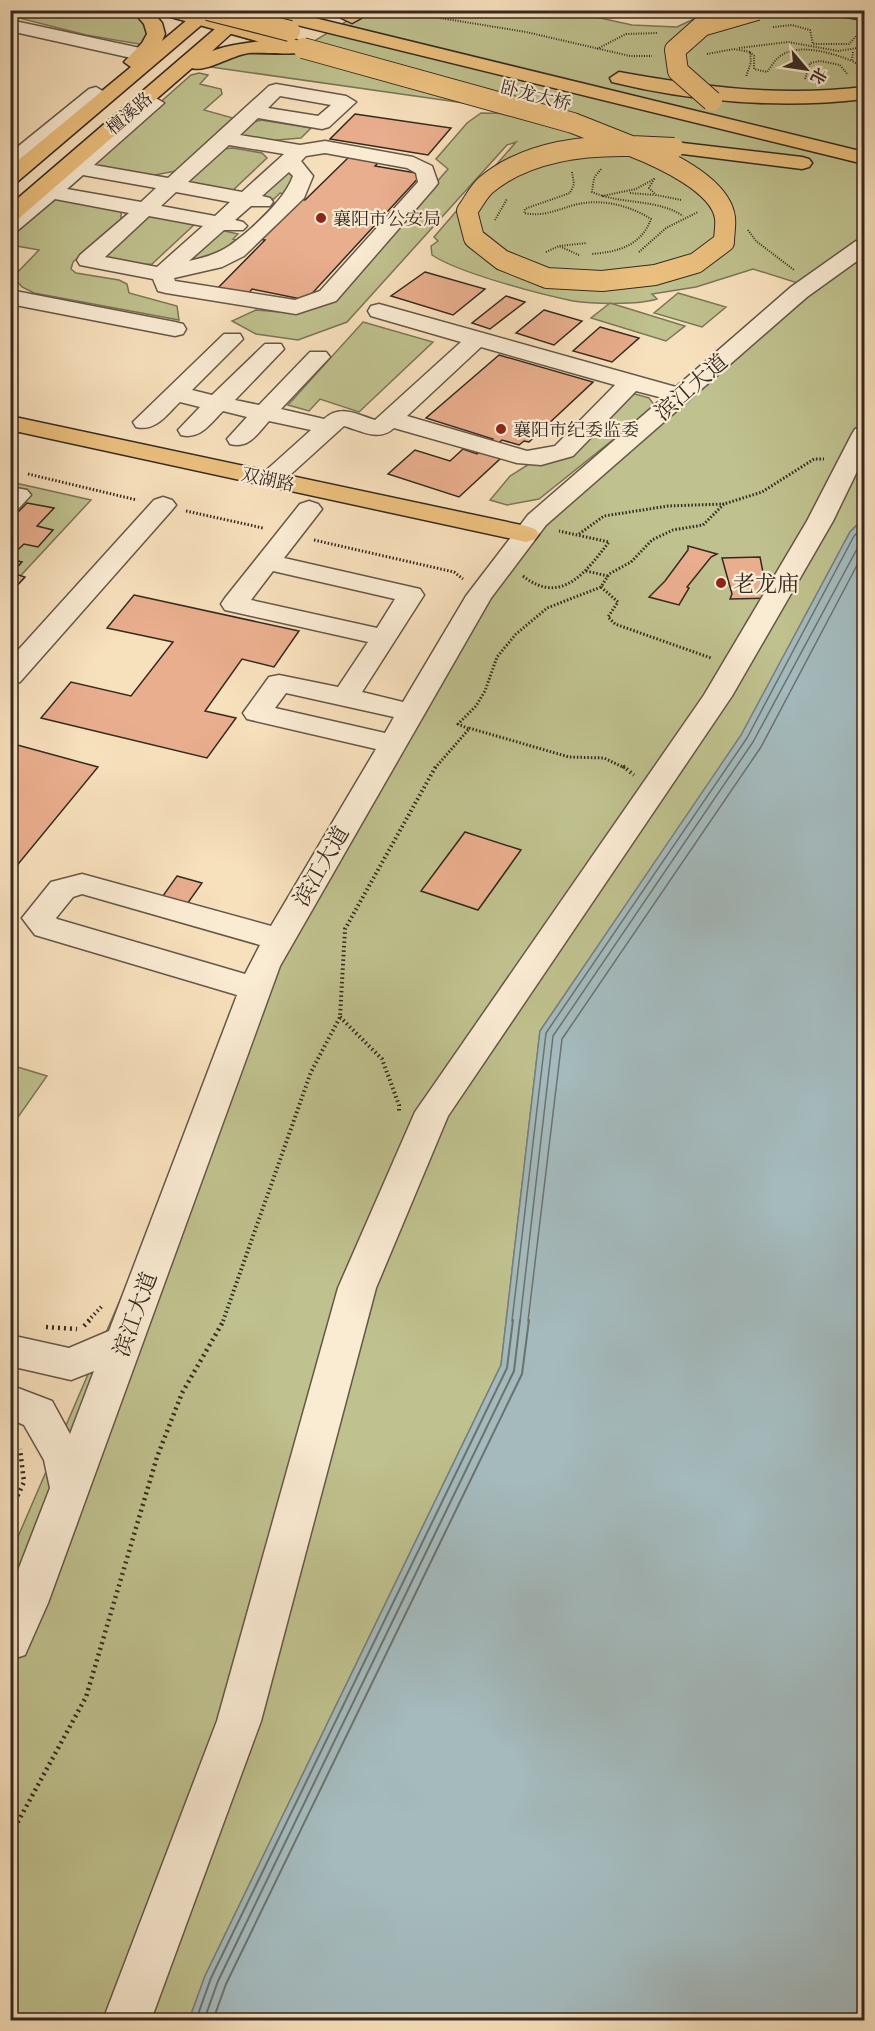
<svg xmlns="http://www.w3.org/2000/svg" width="875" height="2031" viewBox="0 0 875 2031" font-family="'EB Garamond','Noto Serif SC',serif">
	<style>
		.green { fill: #bfc18e; stroke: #7a7558; stroke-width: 1.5 }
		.water { fill: #a4babd; stroke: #78807f; stroke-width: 1.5 }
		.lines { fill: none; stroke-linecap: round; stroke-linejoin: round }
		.shore-far1 { stroke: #6c726f; stroke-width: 1.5 }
		.shore { stroke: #6c726f; stroke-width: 2 }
		.building { fill: #e9ae8d; stroke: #352921; stroke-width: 1.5 }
		.minor-casing { stroke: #665748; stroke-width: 3 }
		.major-casing { stroke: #352921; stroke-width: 3 }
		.highway-casing { stroke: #352921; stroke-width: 3 }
		.path-far3 { stroke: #352921; stroke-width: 2; stroke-dasharray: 1 1.5; stroke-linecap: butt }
		.path-far2 { stroke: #352921; stroke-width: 3; stroke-dasharray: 1.5 2; stroke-linecap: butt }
		.path-far1 { stroke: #352921; stroke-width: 4; stroke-dasharray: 1.5 3; stroke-linecap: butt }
		.path { stroke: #352921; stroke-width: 4.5; stroke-dasharray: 2 4; stroke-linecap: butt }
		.minor { fill: #faebd3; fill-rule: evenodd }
		.major { fill: #ecc07e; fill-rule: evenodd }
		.highway { fill: #ecc07e; fill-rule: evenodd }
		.highway-bridge-casing { stroke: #352921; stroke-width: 22; stroke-linecap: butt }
		.highway-bridge { stroke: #ecc07e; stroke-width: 20 }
		.poi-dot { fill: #8f2418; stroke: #faebd3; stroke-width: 2 }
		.labels { text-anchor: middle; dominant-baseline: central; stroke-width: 4.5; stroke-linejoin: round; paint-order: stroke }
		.far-street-label { font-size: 18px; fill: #352921; stroke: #faebd3 }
		.far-poi-label { font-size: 18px; fill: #352921; stroke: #faebd3; text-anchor: start }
		.street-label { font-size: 22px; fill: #352921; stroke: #faebd3 }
		.poi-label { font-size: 22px; fill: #352921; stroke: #faebd3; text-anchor: start }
	</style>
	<rect width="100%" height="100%" fill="#f7e0bc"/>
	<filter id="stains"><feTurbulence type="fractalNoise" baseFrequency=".00333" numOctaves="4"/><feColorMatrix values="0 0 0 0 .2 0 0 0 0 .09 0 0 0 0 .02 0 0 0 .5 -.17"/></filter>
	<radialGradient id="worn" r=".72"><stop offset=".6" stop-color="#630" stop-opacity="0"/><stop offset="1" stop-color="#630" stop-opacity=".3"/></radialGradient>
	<!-- green -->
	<path class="green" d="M11,10L141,11L153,23L150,46L86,35L11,16Z
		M564,10L632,25L677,27L700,16L731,11H864V246L807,286L753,269L696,287L652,294L657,299C639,305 592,304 573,301C539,294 459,273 432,255L431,246L438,241L434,237L516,142L507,145L347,322L298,340L256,334L232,321L256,310L292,313L341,293L448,169L436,159L467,123L481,113L541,114L197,65L211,56L303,48L352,18L334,11Z
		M199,73L208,75L200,84L221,89L222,94L204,110L233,118L176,171L149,176L93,167V162L191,75Z
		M261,120L311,128L301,138L265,141L241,137L240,133L250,123Z
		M233,148L262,153L267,158L230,193L180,184L219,149Z
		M286,170L294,178L288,195L280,193L274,199L257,197Z
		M60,197L121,211V221L73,262L71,269L76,273L119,280L127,284L129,293L177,306L179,320L34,293L22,287L13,277L39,250L11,245L10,235L51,199Z
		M149,214L196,223L152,264L139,265L105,259L106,253Z
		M220,230L238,234L233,239L238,240L223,254L179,267Z
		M864,247V518L850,532L742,735L540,1031L501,1365L205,1976L189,2020H11V1553L264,966L526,534L708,373Z
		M678,293L726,307L702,327L654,313Z
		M610,303L685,326L666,341L591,318Z
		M363,322L433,342L359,412L320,399L309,411L288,405Z
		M635,394L649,398L655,406L539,499L507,505L490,500L510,476L529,464L547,463L566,458L626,397Z
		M11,482L91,500L11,586Z
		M11,1065L47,1076L11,1127L10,1065Z"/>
	<!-- water -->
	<path class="water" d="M864,518V2020H189L205,1976L501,1365L540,1031L741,735L850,532Z"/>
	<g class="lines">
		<!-- shore-far1 -->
		<path class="shore-far1" d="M512,1321L546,1033L747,738L854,536L864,526
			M520,1321L553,1036L753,742L864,536
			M528,1321L562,1039L761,747L864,552"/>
		<!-- shore -->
		<path class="shore" d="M196,2020L211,1978L507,1368L513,1320
			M204,2020L218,1981L514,1371L520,1320
			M213,2020L226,1984L522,1374L529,1320"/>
	</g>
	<!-- building -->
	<path class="building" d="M581,10H612L606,16Z
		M355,114L451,128L428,155L330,139Z
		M352,154L382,159L375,166L422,174L306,300L252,289L244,299L213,293L265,240L243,236L283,196L305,200Z
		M425,272L485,289L453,315L391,296Z
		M506,296L525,302L490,329L472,323Z
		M544,310L582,321L554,345L516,333Z
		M600,327L639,338L612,362L573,351Z
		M499,355L593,382L529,442L524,441L519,445L502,440L487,454L501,458L459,497L388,474L415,450L450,461L463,449L477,454L493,439L426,418Z
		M27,503L54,508L37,526L53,530L38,547L24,544L10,557V520Z
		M688,546L717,554L711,557L687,587L689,588L679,605L649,597L665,581L688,550Z
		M760,557L767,593L771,598L730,599L732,594L722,558Z
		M10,559L22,562L12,573L25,577L10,593Z
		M134,595L299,631L274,667L242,659L205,711L236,718L207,758L41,718L71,682L131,696L173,642L107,628Z
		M10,743L98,767L10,874Z
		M465,832L521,850L478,910L421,891Z
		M177,876L202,883L185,907L160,900Z"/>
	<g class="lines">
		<!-- minor casing -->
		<g class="minor-casing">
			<path id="minor" d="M10,20L154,51L163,57L154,63L10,31Z
				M276,84L346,96L356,102L329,127L322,129L258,118L240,135L300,145L325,141L413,157L432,166L438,183L435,187L336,301L296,314L166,293L158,291L153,279L80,265L77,260L80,255L129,213L55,199L17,231L10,233V216L147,99L154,97L164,103L94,165L168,178L269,86ZM280,96L331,105L318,116L268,108ZM229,145L284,154L242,192L188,182ZM325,153L407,168L416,173L418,182L320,291L295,300L175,281L174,278L222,267L244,256L304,198L313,176L301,161L306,156ZM289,172L293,176C285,200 250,231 229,246C217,254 203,258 189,261L224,230H243L247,226L243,222L235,220L251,206H270L273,202L270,198L262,196ZM83,175L156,188L141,202L67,189ZM176,192L230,202L215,216L161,206ZM149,216L203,226L157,267L105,257Z
				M96,87L106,93L103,97L17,168L10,170V153L89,89Z
				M864,240V256L807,297L546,525L491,598L280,966L48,1603L25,1655L10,1660V1591L50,1488L44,1460L24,1425L10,1419V1385L52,1401L70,1434L94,1371L71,1380L10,1366V1335L69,1348L109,1331L237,995L35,935L22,918L51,882L82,874L271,926L376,749L247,719L243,713L269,677L279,675L338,687L368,642L225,610L221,604L225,598L300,504L309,501L318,504L322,509L284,558L420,589L424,595L362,692L403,702L466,596L528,515L663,398L636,391L573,456L541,465L517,463L394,428C379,442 362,431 344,426L280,484L271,486L262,484L259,479L262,474L311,430L269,421C257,434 249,449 230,444L227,439L247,417L223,411C210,424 200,440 181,435L178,430L200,407L180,402C167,414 156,432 136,427L133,422L224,334H240L243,339L192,390L212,395L265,344H281L284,349L235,400L259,405L310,352H326L330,357L281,409L324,419C340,404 356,414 375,420L461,342L371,316L368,311L371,306L379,304L676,387L791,287L856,241ZM481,347L615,385L555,446L527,451L407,416ZM273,571L395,599L377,628L251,600ZM286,693L394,717L385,733L275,708ZM82,894L260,945L245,974L57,919L56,918L73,897Z
				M10,290L175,322L183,324L186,329L183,334L175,336L10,304Z
				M864,427V457L833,521L732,696L448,1116L376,1288L261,1721L151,2020H103L217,1721L338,1288L415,1112L704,695L807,521L852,434L855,429Z
				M10,487L27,490L31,495L19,508L10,510Z
				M163,497L172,500L176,505L172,510L20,682L10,684V659L154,500Z"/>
		</g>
		<!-- major casing -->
		<g class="major-casing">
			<path id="major" d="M132,10H151L162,23L165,34L162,41L199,10H219L17,182L10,184V167L131,67L124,62L142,43L147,34L144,24Z
				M237,10H257L212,51C228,44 301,32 312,48C306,57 262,52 249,53C232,55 205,73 192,68L17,220L10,222V205Z
				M325,10H350L361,18L352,23Z
				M10,416L526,526L535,529L539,534L535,539L526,542L10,430Z"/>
		</g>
		<!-- highway casing -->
		<g class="highway-casing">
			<path id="highway" d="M157,10H188L310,44L312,48L303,54L160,14Z
				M249,10H282L864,152V164L252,14Z
				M826,10H864V20L829,14Z
				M619,72C701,87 781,97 864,87V99C782,109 693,102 612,82L610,78Z
				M674,142L802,157L809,159L812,163L809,167L802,169L667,152L664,148L667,144Z"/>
		</g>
		<!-- path-far3 -->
		<path class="path-far3" d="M391,10L526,32L630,56H652
			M773,27L792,25L810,30L813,44H849L859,33
			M739,48L788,42L838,51L864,47
			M597,49L626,34L658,33
			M750,52L754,56V69L767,72C771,67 774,61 779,57C797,42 833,53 852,61
			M853,52L852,61L864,68
			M707,54L734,49L750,52L751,62L746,77
			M805,79L810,63L820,61L840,65L848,75
			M601,169L594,178L592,192C621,205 656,198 683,216
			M572,172L574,184L570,193L530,207L525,209L524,213C543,217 557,210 574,205C600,198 629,205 651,219C641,246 618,252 591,254
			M630,193L655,195
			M602,196L636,189L654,179L649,188L656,195L681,200
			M495,220L507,199
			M748,230L756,241L794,270
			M546,252L559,246
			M639,252L666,228L698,212
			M579,255L559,246L587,243"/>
		<!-- path-far2 -->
		<path class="path-far2" d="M10,470L20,473
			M28,474L137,500
			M186,511L263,528
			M579,534L604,516L668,506L724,504
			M314,540L454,572L463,579
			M586,571L608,576
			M523,576C562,607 587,570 609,542L559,531
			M601,587L618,602L608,617L615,624L711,658
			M469,728L569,757L604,758L625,768
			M435,768L469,729L458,724L476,706L485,691L497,657L516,634L547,608L601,587L609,574L631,562L652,540L673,530L703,525L724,504L762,492L814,459H824"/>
		<!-- path-far1 -->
		<path class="path-far1" d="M623,766L634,775
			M340,1017L382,1059L399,1105V1113
			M88,1321L103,1305
			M223,1321L311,1072L340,1017L345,929L436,766"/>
		<!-- path -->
		<path class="path" d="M84,1326L90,1320
			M46,1327L77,1329
			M10,1512L24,1482L20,1449
			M10,1851L14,1829L86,1697L157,1457L182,1393L224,1320"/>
		<!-- minor -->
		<use href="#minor" class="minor"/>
		<!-- major -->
		<use href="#major" class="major"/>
		<!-- highway -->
		<use href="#highway" class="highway"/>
		<!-- highway-bridge casing -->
		<g class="highway-bridge-casing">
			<path id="highway-bridge" d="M208,10L290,31
				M303,48L573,123L631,146
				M712,101L678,71L675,50L702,26L757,10
				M631,146L674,148
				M631,146C659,157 721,184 725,218C726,226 724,234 724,242L696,263L655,275L602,281L547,278L502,260L474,238L467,211C473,203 478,192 486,185C525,152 582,145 631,146Z"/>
		</g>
		<!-- highway-bridge -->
		<use href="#highway-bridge" class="highway-bridge"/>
	</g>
	<!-- markers -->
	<g class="poi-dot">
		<circle cx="321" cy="218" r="6"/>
		<circle cx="501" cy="429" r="6"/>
		<circle cx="721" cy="583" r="6"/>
	</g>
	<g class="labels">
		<!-- far-street labels -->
		<g class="far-street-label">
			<text transform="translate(536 95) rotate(14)">卧龙大桥</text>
			<text transform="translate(129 113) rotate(-41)">檀溪路</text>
			<text transform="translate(268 479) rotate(12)">双湖路</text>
		</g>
		<!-- far-poi labels -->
		<g class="far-poi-label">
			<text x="333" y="218">襄阳市公安局</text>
			<text x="513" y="429">襄阳市纪委监委</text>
		</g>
		<!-- street labels -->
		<g class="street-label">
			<text transform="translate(691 387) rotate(-41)">滨江大道</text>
			<text transform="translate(321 866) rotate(-60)">滨江大道</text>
			<text transform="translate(135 1314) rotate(-70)">滨江大道</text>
		</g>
		<!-- poi labels -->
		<g class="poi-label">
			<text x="733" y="583">老龙庙</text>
		</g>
	</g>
	<!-- margin -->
	<rect width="875" height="2031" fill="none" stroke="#f7e0bc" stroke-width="36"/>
	<rect x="12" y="12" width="851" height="2007" fill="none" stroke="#352921" stroke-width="3"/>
	<rect x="18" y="18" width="839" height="1995" fill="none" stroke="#352921" stroke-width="1.5"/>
	<!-- north arrow -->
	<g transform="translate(806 69) rotate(119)" stroke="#faebd3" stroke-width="4.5" paint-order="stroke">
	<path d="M0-4.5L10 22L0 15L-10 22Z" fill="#352921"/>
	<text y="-9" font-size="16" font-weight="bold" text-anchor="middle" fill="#352921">北</text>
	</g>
	<rect width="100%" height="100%" filter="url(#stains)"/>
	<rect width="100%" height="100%" fill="url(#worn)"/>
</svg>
